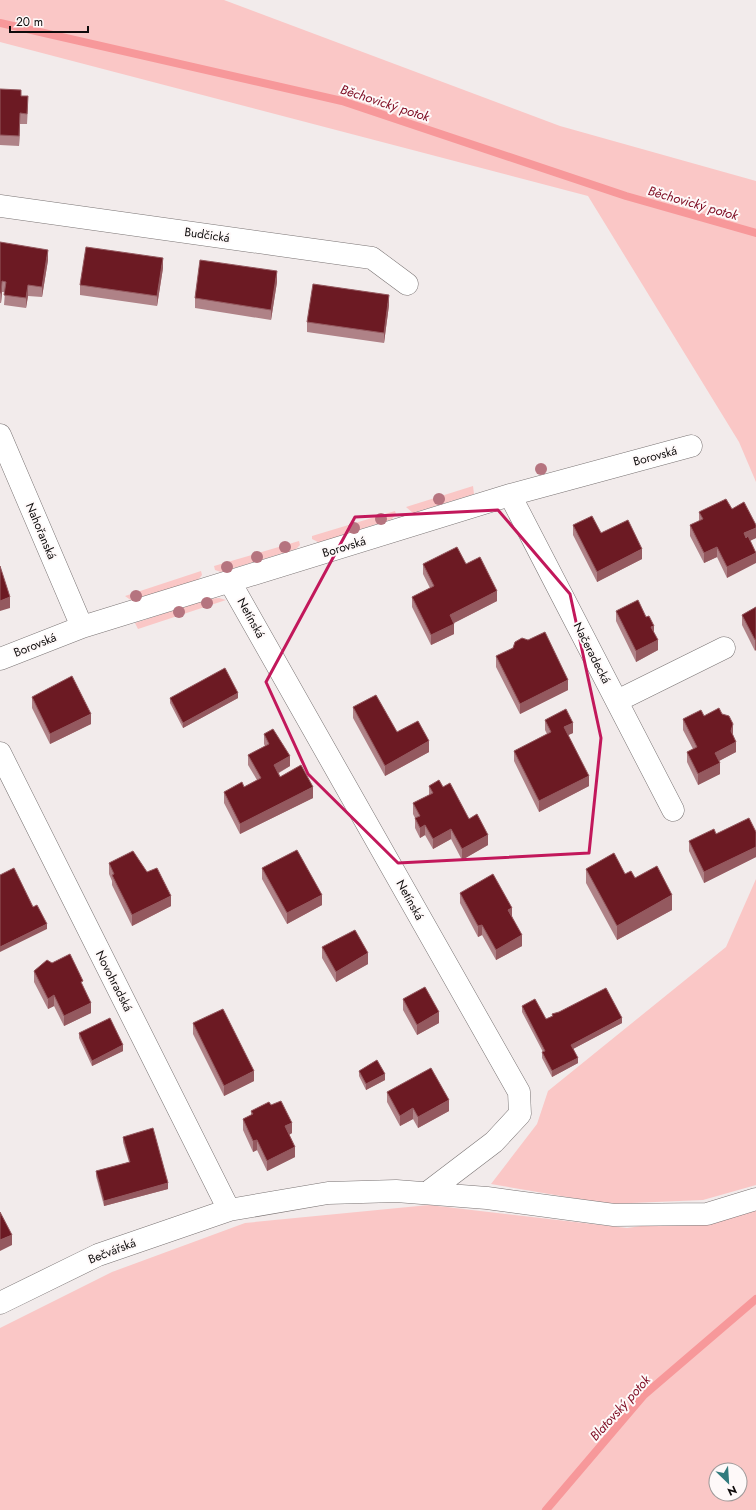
<svg xmlns="http://www.w3.org/2000/svg" width="756" height="1510" viewBox="0 0 756 1510" font-family="Jost,sans-serif">
	<style>
		.green { fill: #fac7c6; fill-rule: evenodd }
		.lines { fill: none; stroke-linecap: round; stroke-linejoin: round }
		.stream { stroke: #f7989a; stroke-width: 8 }
		.minor-casing { stroke: #7a7474; stroke-width: 23 }
		.minor { stroke: #fff; stroke-width: 22 }
		.tree { fill: #b5747f }
		.wall { fill: #af8287 }
		.shaded-wall { fill: #94595f }
		.building { fill: #6c1a23; stroke: #94595f }
		.marked { fill: none; stroke: #c2185b; stroke-width: 3; stroke-linejoin: round }
		.labels { text-anchor: middle; dominant-baseline: central; stroke-width: 4; stroke-linejoin: round; paint-order: stroke }
		.street-label { font-size: 12px; fill: #0e0b0b; stroke: #fef9f9 }
		.water-label { font-size: 13px; font-style: italic; fill: #7d0a21; stroke: #fef9f9 }
	</style>
	<rect width="100%" height="100%" fill="#f2ebeb"/>
	<!-- green -->
	<path class="green" d="M0,0H224L560,126L756,181V482L739,442L588,196L0,42Z
		M473,486L474,494L413,513L406,507Z
		M395,511L396,514L392,519L321,542H318L312,539V536Z
		M299,541L300,545L296,549L221,572L215,570L214,566Z
		M201,571L202,575L198,580L132,601L125,596Z
		M219,598L226,600L138,629L135,623L208,599Z
		M756,879V1185L703,1200L608,1204L491,1184L537,1124L548,1091L726,947Z
		M429,1205L627,1228L756,1210V1510H0V1328L112,1272L245,1223ZM716,1470H740V1494H716Z"/>
	<g class="lines">
		<!-- stream -->
		<path class="stream" d="M0,23L342,101L626,196L756,233
			M546,1510L644,1395L756,1299"/>
		<!-- minor casing -->
		<g class="minor-casing">
			<path id="minor" d="M0,206L372,258L407,284
				M0,435L82,627
				M510,495L673,810
				M230,582L519,1092L520,1114L494,1142L427,1193
				M0,659L82,627L510,495L691,446
				M617,701L724,648
				M0,753L229,1210
				M0,1303L98,1255L229,1210L328,1193L396,1191L487,1198L614,1215L707,1214L756,1199"/>
		</g>
		<!-- minor -->
		<use href="#minor" class="minor"/>
	</g>
	<!-- trees -->
	<g class="tree">
		<circle cx="541" cy="469" r="6"/>
		<circle cx="439" cy="499" r="6"/>
		<circle cx="381" cy="519" r="6"/>
		<circle cx="354" cy="528" r="6"/>
		<circle cx="285" cy="547" r="6"/>
		<circle cx="257" cy="557" r="6"/>
		<circle cx="227" cy="567" r="6"/>
		<circle cx="136" cy="596" r="6"/>
		<circle cx="207" cy="603" r="6"/>
		<circle cx="179" cy="612" r="6"/>
	</g>
	<!-- wall -->
	<path class="wall" d="M0,89L21,96L28,106L27,124H20L19,146L0,145Z
		M0,242L48,260L42,297L28,296L26,308L4,305L5,292H2L1,303H0Z
		M163,268L157,306L80,295V285Z
		M277,282L271,320L195,308V298Z
		M389,305L384,343L307,332V322Z
		M699,512L756,538L750,540L727,578L717,557L704,563L690,536V525L699,521Z
		M573,525L601,533L642,559L597,582L573,535Z
		M423,564H466L497,601L454,623V634L431,645L412,607V597L430,588L423,574Z
		M756,607L755,651L742,625V615Z
		M616,611L654,633L658,650L636,662L616,621Z
		M496,656L568,690L520,714L496,667Z
		M32,697L91,724L50,744L32,708Z
		M170,698H238L183,728L170,703Z
		M353,707L397,732L429,752L385,776L353,718Z
		M704,716L733,735L736,752L719,761L720,774L698,785L687,762V752L693,749L683,730V719Z
		M545,720L573,733L568,735L589,786L539,812L514,761V751L547,734L545,730Z
		M264,734L290,766L279,773L280,777L313,798L240,834L224,803V792L244,787L257,780L248,765V755L265,746L264,744Z
		M429,786L443,787L469,819L488,845L462,860L451,839L433,849L425,835L420,838L415,828V818L413,814V803L429,795Z
		M756,832V857L704,883L689,851V841L716,834Z
		M109,863L147,872L171,906L132,926L112,885V881L109,874Z
		M262,868L322,905L287,924L262,879Z
		M586,869L625,874L635,878L672,910L617,940L586,883Z
		M460,893L512,916L522,946L496,960L482,935L478,937L460,903Z
		M322,947L368,964L336,982L322,958Z
		M34,971L83,986L91,1013L64,1026L54,1006L48,1009L34,982Z
		M403,999L439,1023L417,1035L403,1010Z
		M522,1006L546,1019L552,1016V1014L622,1023L573,1049L578,1063L552,1077L542,1058V1052H543L522,1012Z
		M193,1023L254,1081L224,1096L193,1034Z
		M79,1033L123,1051L92,1066L79,1038Z
		M359,1071L385,1080L366,1090L359,1076Z
		M387,1092L449,1111L418,1128L413,1119L400,1126L387,1102Z
		M271,1105L292,1133L289,1135L295,1157L267,1171L257,1150L253,1152L243,1130V1119L251,1115V1111Z
		M123,1137L168,1189L104,1206L96,1176V1171L129,1162L123,1142Z"/>
	<!-- shaded-wall -->
	<path class="shaded-wall" d="M20,113V124L19,146V136Z
		M48,250V260L42,297V287Z
		M163,258V268L157,306V296Z
		M277,271V282L271,320V310Z
		M2,281V292L1,303V293Z
		M28,285V296L26,308V298Z
		M389,295V305L384,343V333Z
		M756,528V538L744,544V533Z
		M717,547V557L704,563V553Z
		M642,549V559L597,582V572Z
		M756,553V563L727,578V567Z
		M497,591V601L450,625V615Z
		M10,597V608L0,611V601Z
		M454,624V634L431,645V635Z
		M654,626V636L651,627Z
		M658,640V650L636,662V651Z
		M755,640H756V650L755,651Z
		M568,680V690L520,714V704Z
		M238,693V698L183,728V723Z
		M91,714V724L50,744V734Z
		M573,723V733L564,737V727Z
		M733,724V735L731,731Z
		M429,741V752L385,776V766Z
		M736,742V752L715,763V753Z
		M290,756V766L274,775V765Z
		M720,763V774L698,785V774Z
		M589,776V786L539,812V801Z
		M313,787V798L240,834V824Z
		M425,825V835L420,838V828Z
		M451,829V839L433,849V839Z
		M488,835V845L462,860V849Z
		M756,847V857L704,883V872Z
		M322,895V905L287,924V913Z
		M672,895V910L617,940V926Z
		M171,896V906L132,926V915Z
		M512,908V918L508,910Z
		M47,924V929L0,952V947Z
		M482,925V935L478,937V926Z
		M522,935V946L496,960V950Z
		M368,953V964L336,982V972Z
		M54,995V1006L48,1009V999Z
		M91,1003V1013L64,1026V1016Z
		M439,1012V1023L417,1035V1025Z
		M622,1018V1023L571,1050V1045Z
		M123,1045V1051L92,1066V1061Z
		M578,1058V1063L552,1077V1071Z
		M254,1071V1081L224,1096V1086Z
		M385,1074V1080L366,1090V1084Z
		M449,1100V1111L418,1128V1117Z
		M413,1108V1119L400,1126V1116Z
		M292,1123V1133L285,1137V1126Z
		M257,1140V1150L253,1152V1141Z
		M295,1147V1157L267,1171V1161Z
		M168,1183V1189L104,1206V1201Z
		M12,1235V1245L0,1251V1240Z"/>
	<!-- building -->
	<path class="building" d="M0,89L21,90V96H28L27,114L20,113L19,136L0,135Z
		M0,242L48,250L42,287L28,285L26,298L4,295L6,282L2,281L1,293H0Z
		M86,247L163,258L157,296L80,285Z
		M200,260L277,271L271,310L195,298Z
		M313,284L389,295L384,333L307,322Z
		M726,499L732,509L744,502L756,525V528L744,533L746,538L748,536L756,553L727,567L717,547L704,553L690,525L703,519L699,512Z
		M592,516L601,533L628,520L642,549L597,572L573,525Z
		M457,547L466,564L480,557L497,591L450,615L454,624L431,635L412,597L434,586L423,564Z
		M0,566L10,597L0,601Z
		M638,600L646,617L649,616L654,626L651,627L658,640L636,651L616,611Z
		M756,607V640H755L742,615Z
		M545,632L568,680L520,704L496,656L513,648L515,642L522,638L528,640Z
		M225,668L238,693L183,723L170,698Z
		M72,676L91,714L50,734L32,697Z
		M376,695L397,732L418,721L429,741L385,766L353,707Z
		M719,708L722,714L729,716L733,724L731,731L736,742L715,753L720,763L698,774L687,752L697,747L683,719L701,710L704,716Z
		M566,709L573,723L564,727L589,776L539,801L514,751L551,732L545,720Z
		M273,729L290,756L274,765L280,777L301,765L313,787L240,824L224,792L242,782L244,787L261,778L248,755L269,744L264,734Z
		M439,780L443,787L450,783L469,819L477,814L488,835L462,849L451,829L433,839L425,825L420,828L415,818L420,816L413,803L433,793L429,786Z
		M749,818L756,832V847L704,872L689,841L714,829L716,834Z
		M297,850L322,895L287,913L262,868Z
		M133,851L147,872L157,868L171,896L132,915L112,875L114,874L109,863Z
		M614,853L625,874L631,871L635,878L657,866L672,895L617,926L586,869Z
		M14,868L33,907L37,905L47,924L0,947V875Z
		M493,874L512,908L508,910L522,935L496,950L482,925L478,926L460,893Z
		M355,930L368,953L336,972L322,947Z
		M70,954L83,981L81,982L91,1003L64,1016L54,995L48,999L34,971L47,960L52,963Z
		M425,987L439,1012L417,1025L403,999Z
		M606,988L622,1018L571,1045L578,1058L552,1071L542,1052L545,1051L522,1006L535,999L546,1019L553,1016L552,1014L559,1012Z
		M223,1009L254,1071L224,1086L193,1023Z
		M110,1018L123,1045L92,1061L79,1033Z
		M377,1060L385,1074L366,1084L359,1071Z
		M431,1068L449,1100L418,1117L413,1108L400,1116L387,1092Z
		M281,1101L292,1123L285,1126L295,1147L267,1161L257,1140L253,1141L243,1119L253,1114L251,1111L269,1102L271,1105Z
		M153,1128L168,1183L104,1201L96,1171L130,1162L123,1137Z
		M0,1212L12,1235L0,1240Z"/>
	<!-- marked area -->
	<path class="marked" d="M498,510L570,594L601,738L589,853L398,863L308,774L266,682L355,517Z"/>
	<g class="labels">
		<!-- street labels -->
		<g class="street-label">
			<text transform="translate(207 235) rotate(8)">Budčická</text>
			<text transform="translate(655 456) rotate(-15)">Borovská</text>
			<text transform="translate(41 531) rotate(67)">Nahořanská</text>
			<text transform="translate(344 547) rotate(-17)">Borovská</text>
			<text transform="translate(251 618) rotate(61)">Netínská</text>
			<text transform="translate(35 645) rotate(-22)">Borovská</text>
			<text transform="translate(592 653) rotate(63)">Načeradecká</text>
			<text transform="translate(410 900) rotate(61)">Netínská</text>
			<text transform="translate(114 981) rotate(63)">Novohradská</text>
			<text transform="translate(112 1251) rotate(-21)">Bečvářská</text>
		</g>
		<!-- water labels -->
		<g class="water-label">
			<text transform="translate(385 103) rotate(18)">Běchovický potok</text>
			<text transform="translate(693 203) rotate(16)">Běchovický potok</text>
			<text transform="translate(620 1408) rotate(-48)">Blatovský potok</text>
		</g>
	</g>
	<!-- north arrow -->
	<g transform="translate(728 1482) rotate(155)"><circle r="19" fill="#fef9f9" stroke="#9e9a9a"/>
	<path d="M0-3L7 15L0 10L-7 15Z" fill="#327b7e"/>
	<text y="-6" font-size="11" font-weight="bold" text-anchor="middle" fill="#0e0b0b">N</text>
	</g>
	<!-- scale -->
	<path d="M10 26v6h78v-6" fill="none" stroke="#0e0b0b" stroke-width="2"/>
	<text x="16" y="26" font-size="12" fill="#0e0b0b" stroke="#fef9f9" stroke-width="3" paint-order="stroke">20 m</text>
</svg>
